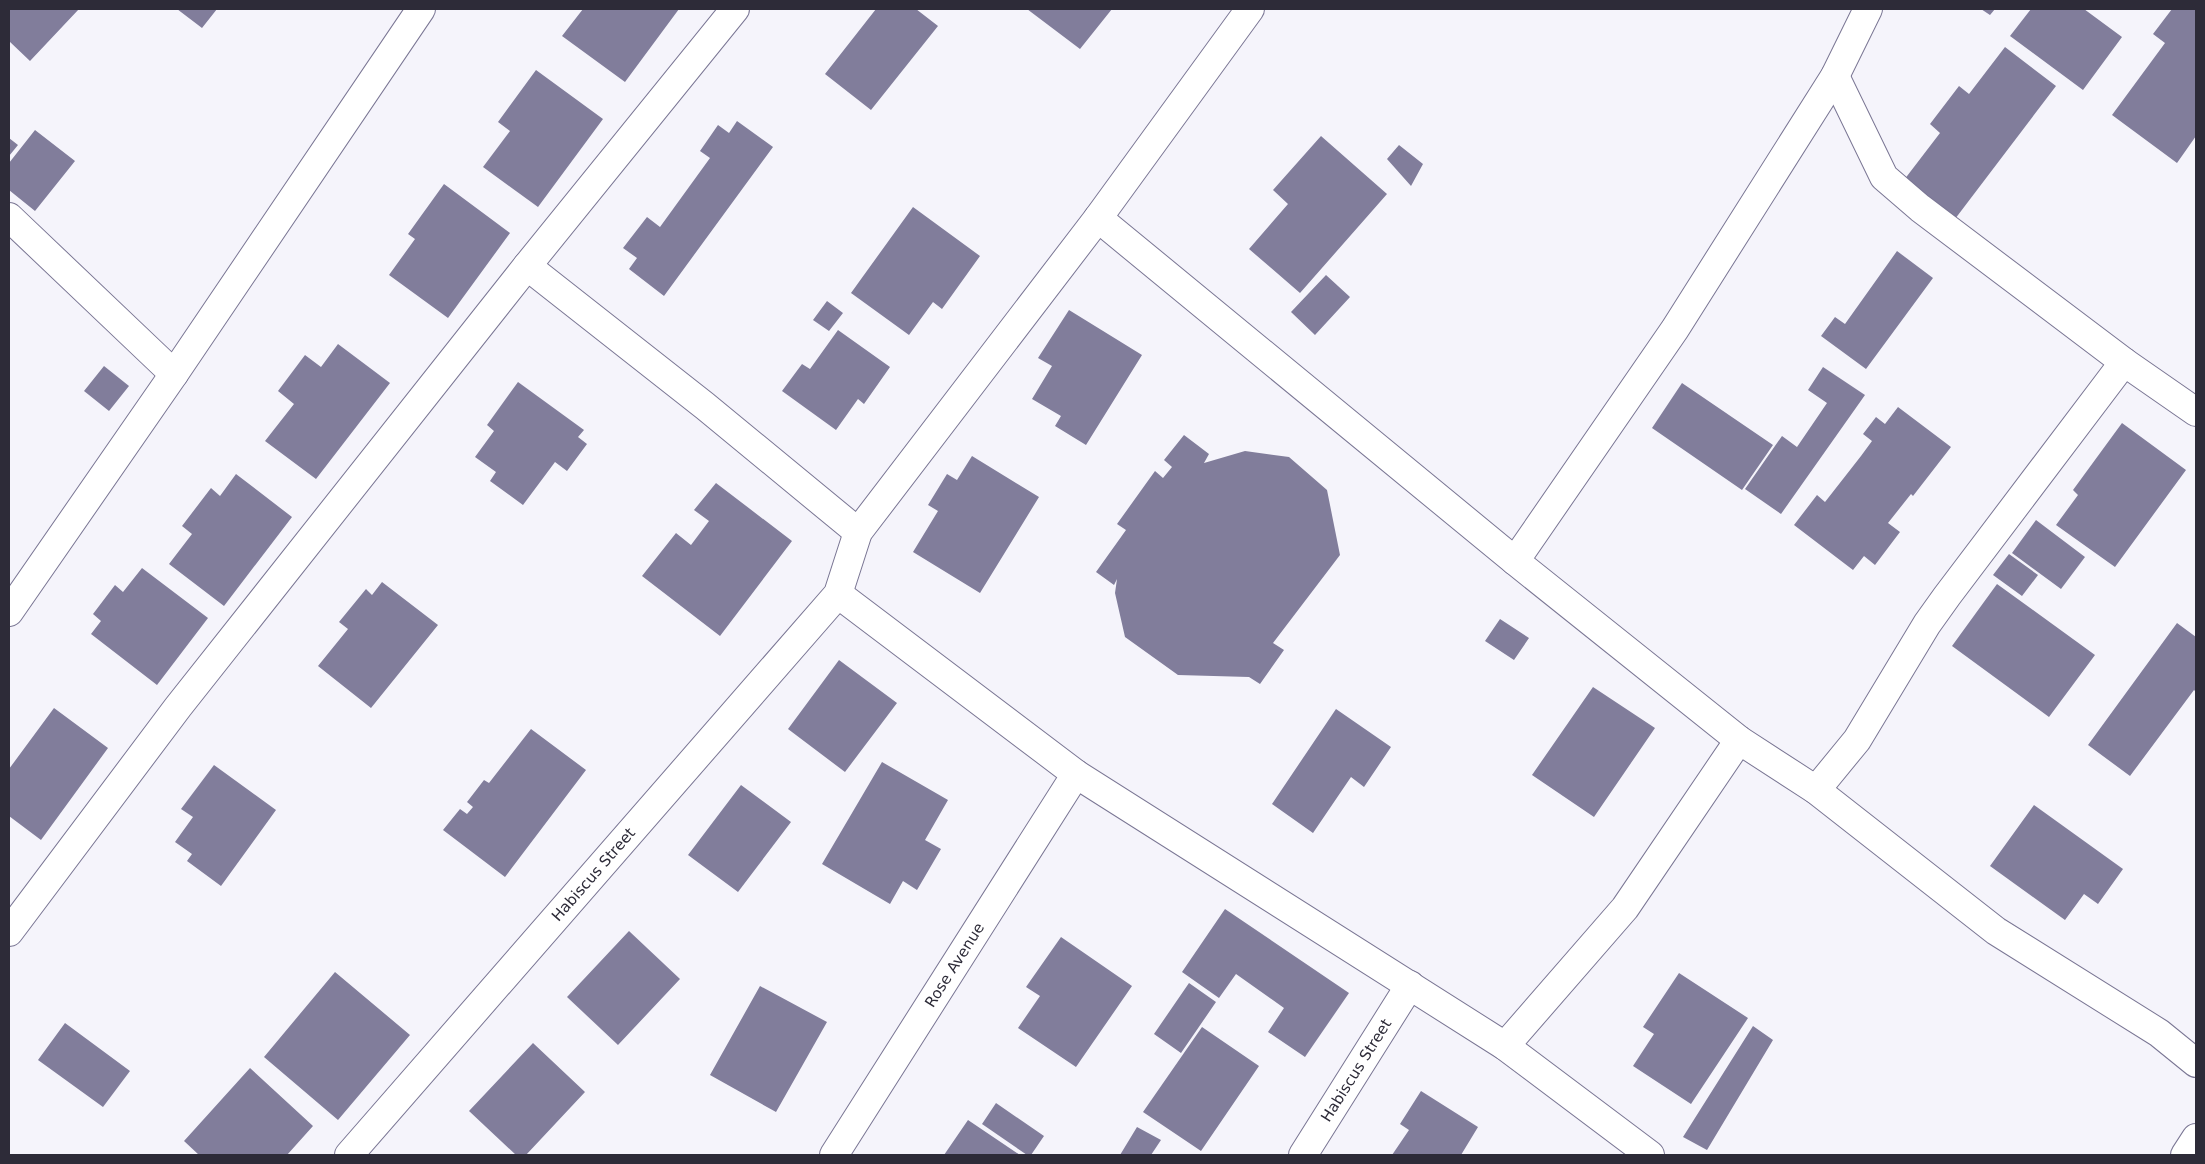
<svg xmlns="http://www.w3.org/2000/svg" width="2205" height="1164" viewBox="0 0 2205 1164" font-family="'DejaVu Sans',sans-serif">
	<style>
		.building { fill: #817d9b }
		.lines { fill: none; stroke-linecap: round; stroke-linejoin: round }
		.minor-casing { stroke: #7a7694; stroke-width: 30 }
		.minor { stroke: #fff; stroke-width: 28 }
		.labels { text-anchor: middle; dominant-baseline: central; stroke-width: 4; stroke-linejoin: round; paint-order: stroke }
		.street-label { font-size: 15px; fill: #2d2b38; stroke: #f5f4fb }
	</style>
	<rect width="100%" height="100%" fill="#f5f4fb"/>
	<!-- building -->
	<path class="building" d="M9,9H79L30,61L9,41Z
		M177,9H217L202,28Z
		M583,9H679L625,82L562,36Z
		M876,9H916L938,26L871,110L825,74Z
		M1027,9H1112L1080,49Z
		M1981,9H1995L1990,15Z
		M2031,9H2084L2122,37L2083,90L2010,36Z
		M2172,9H2196V136L2177,163L2112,115L2165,43L2153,34Z
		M2005,47L2056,86L1955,219L1904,180L1940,133L1930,124L1959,86L1969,94Z
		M536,70L603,119L538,207L483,167L510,131L498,122Z
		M737,121L773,147L664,296L629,269L637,258L623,248L647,217L660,227L710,158L700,151L718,125L729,133Z
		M35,130L75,161L35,211L9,190V163Z
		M1321,136L1387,194L1300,293L1249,249L1288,204L1273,190Z
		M9,138L18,145L9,156Z
		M1399,145L1423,164L1411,186L1387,159Z
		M444,184L510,233L448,318L389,275L415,239L408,234Z
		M913,207L980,256L942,309L933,302L909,335L851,293Z
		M1897,251L1933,278L1866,369L1821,336L1835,317L1845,324Z
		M1326,275L1350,297L1315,335L1291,312Z
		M827,301L843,313L829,331L813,320Z
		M1069,310L1142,355L1086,445L1055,426L1061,416L1032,399L1052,366L1038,358Z
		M838,330L890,367L864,404L858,399L836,430L782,391L802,364L810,369Z
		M338,344L390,383L316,479L265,441L294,404L278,391L305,355L321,367Z
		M104,366L129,386L109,411L84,391Z
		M1823,367L1865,395L1781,514L1745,489L1782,436L1797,447L1827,403L1808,390Z
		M518,382L584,430L578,437L587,444L567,471L555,462L523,505L490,481L496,472L475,457L494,431L487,425Z
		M1682,383L1773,445L1742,490L1652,428Z
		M1898,407L1951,447L1913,496L1911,494L1888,523L1900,532L1875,565L1864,556L1853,570L1794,525L1817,495L1825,502L1861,456L1872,441L1863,434L1876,417L1885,424Z
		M2122,423L2186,470L2115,567L2056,525L2078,495L2073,490Z
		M1184,435L1209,454L1204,463L1245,451L1289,457L1327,490L1340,555L1273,643L1284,650L1260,684L1249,677L1178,675L1125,637L1115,593L1117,579L1114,585L1096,572L1126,530L1117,524L1155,471L1163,478L1172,467L1164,460Z
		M972,456L1039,497L980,593L913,552L938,511L928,505L947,474L957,480Z
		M236,474L292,517L224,606L169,564L192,534L182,526L211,488L220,496Z
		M716,483L792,541L720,636L642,576L676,533L691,545L709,521L694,510Z
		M2036,520L2085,557L2061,589L2012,553Z
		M2009,554L2038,575L2022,596L1993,575Z
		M142,568L208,618L157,685L91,634L101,621L93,614L115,585L123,592Z
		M382,582L438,625L371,708L318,666L348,629L339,622L366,589L372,595Z
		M1997,584L2095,655L2049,717L1952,646Z
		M1500,619L1529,638L1514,660L1485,641Z
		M2177,623L2196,637V692L2194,690L2130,776L2088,745Z
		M839,660L897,703L845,772L788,729Z
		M1593,687L1655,728L1594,817L1532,775Z
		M54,708L108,748L41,840L9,816V769Z
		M1336,709L1391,747L1364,787L1351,777L1313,833L1272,804Z
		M531,729L586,770L505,877L443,830L460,809L467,814L473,807L467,802L484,780L489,783Z
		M882,762L948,800L925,840L941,849L917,890L903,881L890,904L822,864Z
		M214,765L276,810L221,886L187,861L192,854L175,842L193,817L181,809Z
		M741,785L791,822L738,892L688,855Z
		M2034,805L2123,869L2098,904L2084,894L2065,920L1990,866Z
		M1225,909L1349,993L1305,1057L1268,1032L1284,1008L1236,974L1219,998L1182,972Z
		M629,931L680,979L618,1045L567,997Z
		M1061,937L1132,986L1076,1067L1018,1028L1040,996L1026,987Z
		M335,972L410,1035L338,1120L264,1057Z
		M1679,973L1748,1018L1691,1104L1633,1066L1654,1034L1643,1027Z
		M1189,983L1216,1002L1181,1053L1154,1034Z
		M760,986L827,1022L776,1112L710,1075Z
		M65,1023L130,1071L103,1107L38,1060Z
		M1753,1026L1773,1040L1707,1150L1683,1137Z
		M1202,1027L1259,1066L1201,1151L1143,1112Z
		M533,1043L585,1092L526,1155H516L469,1111Z
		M250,1068L313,1126L287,1155H199L184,1141Z
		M1421,1091L1478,1127L1461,1155H1392L1409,1130L1400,1124Z
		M996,1103L1044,1136L1031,1155H1027L982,1124Z
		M968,1120L1020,1155H944Z
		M1137,1127L1161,1140L1151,1155H1120Z"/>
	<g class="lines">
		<!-- minor casing -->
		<g class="minor-casing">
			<g id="minor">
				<path d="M1835,76L1884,177L1920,208L2124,362L2196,412"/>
				<path d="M9,217L174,374"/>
				<path d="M1098,218L1515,561L1739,740L1816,790L1996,931L2159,1033L2196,1063"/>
				<path d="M527,266L705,406L858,532"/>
				<path d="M1515,561L1675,329L1835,76L1868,9"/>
				<path d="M838,594L1076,774L1505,1046L1650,1155"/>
				<path d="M9,612L174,374L421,9"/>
				<path d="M1816,790L1857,740L1927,624L1947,596L2124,362"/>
				<path d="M9,932L178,707L527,266L735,9"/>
				<path d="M1505,1046L1625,908L1739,740"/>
				<path id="s1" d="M349,1155L838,594L858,532L1098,218L1250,9"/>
				<path id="s2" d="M834,1155L1076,774"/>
				<path id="s3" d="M1303,1155L1410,985"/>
				<path d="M2185,1155L2196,1138"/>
			</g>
		</g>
		<!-- minor -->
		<use href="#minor" class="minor"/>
	</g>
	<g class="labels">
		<!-- street labels -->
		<g class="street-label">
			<text stroke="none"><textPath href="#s1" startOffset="372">Habiscus Street</textPath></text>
			<text stroke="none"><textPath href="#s2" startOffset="225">Rose Avenue</textPath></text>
			<text stroke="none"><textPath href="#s3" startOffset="100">Habiscus Street</textPath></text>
		</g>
	</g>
	<!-- border -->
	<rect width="2205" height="1164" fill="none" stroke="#2d2b38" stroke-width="20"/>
</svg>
